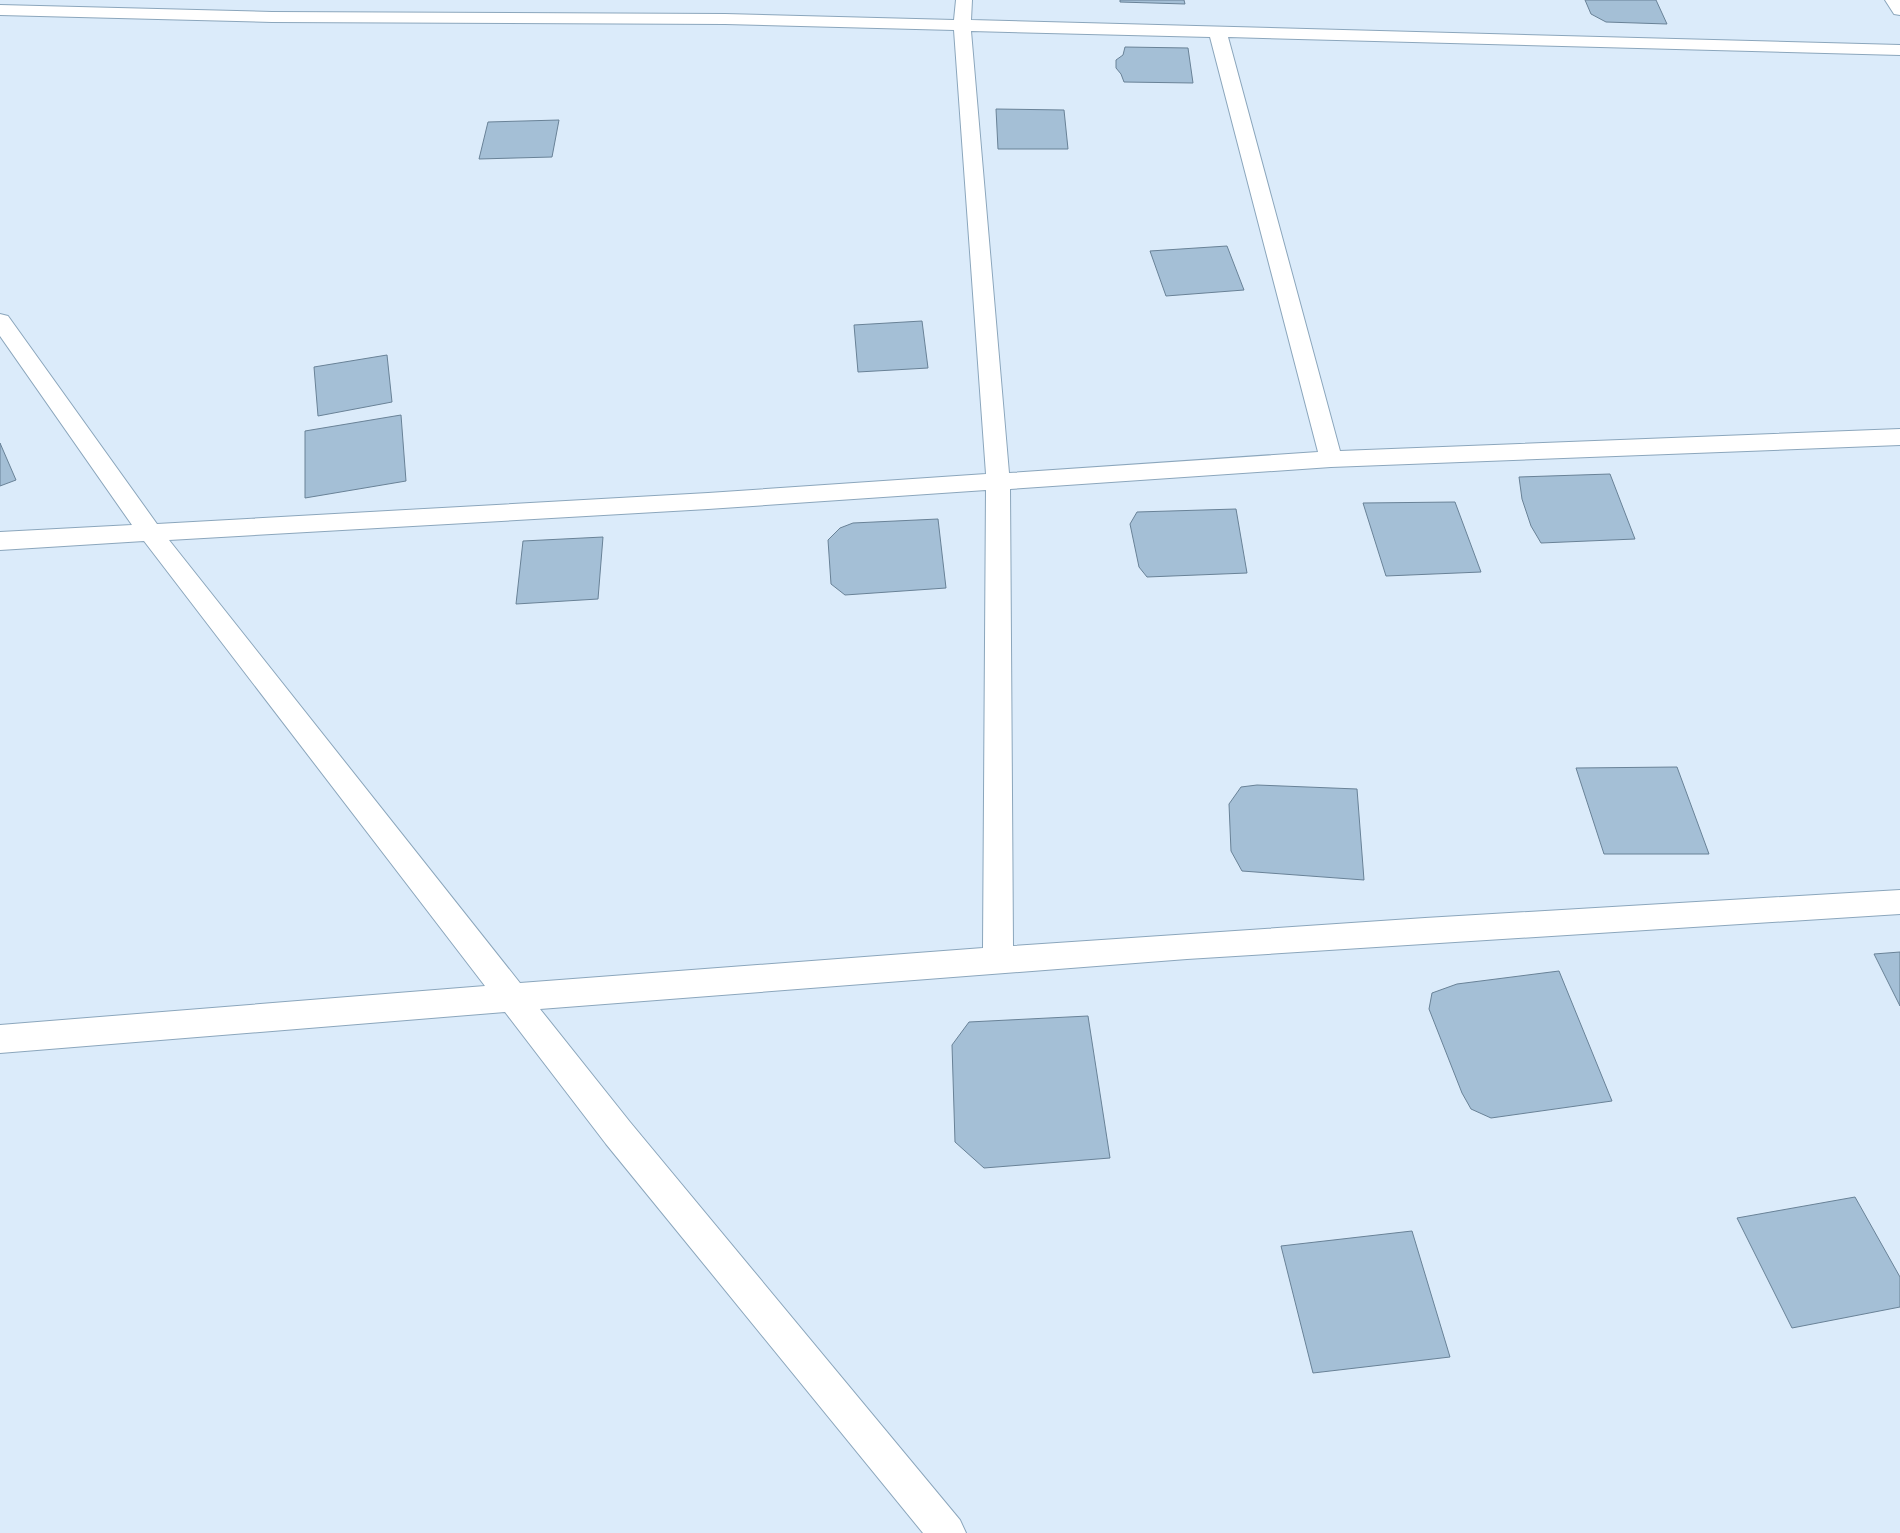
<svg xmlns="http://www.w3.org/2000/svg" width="1900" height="1533" viewBox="0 0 1900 1533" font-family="Manrope,sans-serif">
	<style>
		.building { fill: #a4bfd6; stroke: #698297 }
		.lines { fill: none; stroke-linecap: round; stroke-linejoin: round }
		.minor-casing { stroke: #8ba6bc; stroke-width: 2 }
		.minor { fill: #fff; fill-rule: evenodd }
	</style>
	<rect width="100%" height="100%" fill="#dbebfa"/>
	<!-- building -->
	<path class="building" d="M1120,0H1184L1185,4L1120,2Z
		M1585,0H1656L1667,24L1606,22L1591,14Z
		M1125,47L1188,48L1193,83L1124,82L1121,74L1116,68V60L1123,55Z
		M996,109L1064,110L1068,149H998Z
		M559,120L552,157L479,159L488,122Z
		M1227,246L1244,290L1166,296L1150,251Z
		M922,321L928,368L858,372L854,325Z
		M387,355L392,402L318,416L314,367Z
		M401,415L406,481L305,498V431Z
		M0,443L16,480L0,486Z
		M1610,474L1635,539L1541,543L1531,526L1522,499L1519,477Z
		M1455,502L1481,572L1386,576L1363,503Z
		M1236,509L1247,573L1147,577L1139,567L1130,524L1137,512Z
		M938,519L946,588L845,595L831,584L828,540L840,528L853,523Z
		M603,537L598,599L516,604L523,541Z
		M1677,767L1709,854H1604L1576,768Z
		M1257,785L1357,789L1364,880L1242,871L1231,851L1229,804L1241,787Z
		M1900,952V1006L1874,954Z
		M1559,971L1612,1101L1491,1118L1471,1109L1462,1093L1429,1009L1432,993L1457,984Z
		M1088,1016L1110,1158L984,1168L955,1142L952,1045L969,1022Z
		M1855,1197L1900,1277V1307L1792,1328L1737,1218Z
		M1412,1231L1450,1357L1313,1373L1281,1246Z"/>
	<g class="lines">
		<!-- minor casing -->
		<g class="minor-casing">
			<path id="minor" d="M956,0H972L971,20L1900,45V55L1228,37L1340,451L1900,429V445L1331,467L1010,489L1013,946L1425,918L1900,890V914L1187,959L540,1009L630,1122L960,1520L966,1533H923L606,1144L505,1012L0,1053V1025L485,986L144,541L0,550V532L132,525L0,336V314L8,316L157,524L708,493L986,474L954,30L725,24L272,22L0,15V5L272,12L725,14L954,20ZM971,31L1210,37L1318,452L1009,473ZM986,490L983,948L520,983L169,540L708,509Z
				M1885,0H1900V15L1894,14Z"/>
		</g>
		<!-- minor -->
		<use href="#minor" class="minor"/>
	</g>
</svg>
